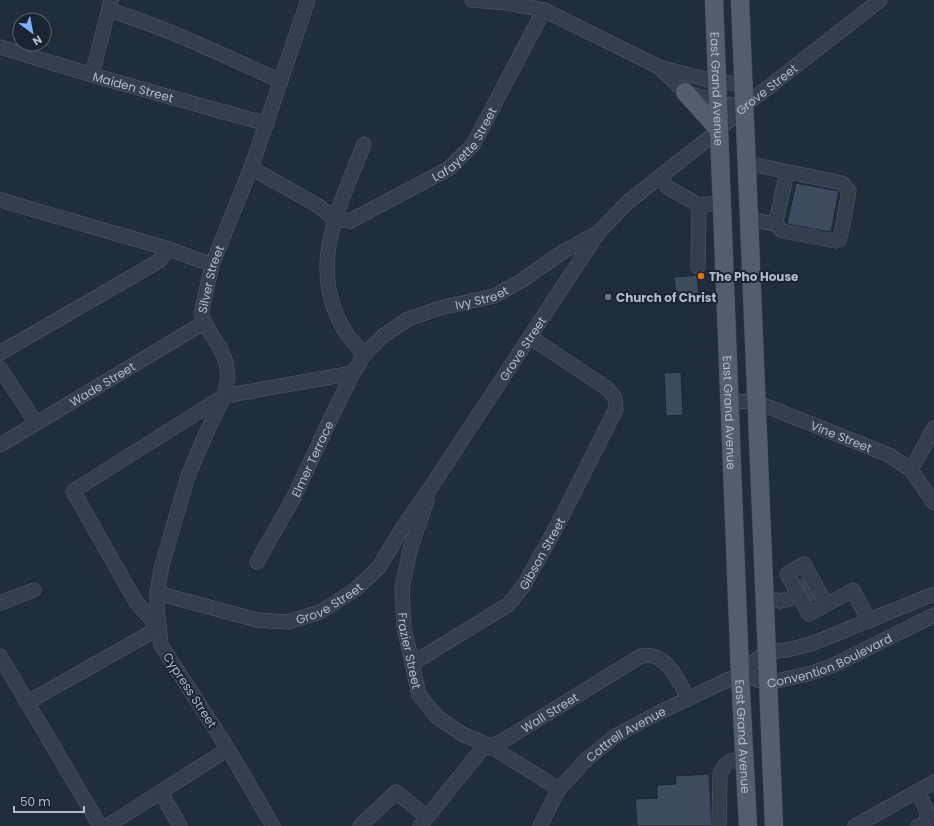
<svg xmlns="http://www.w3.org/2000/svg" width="934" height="826" viewBox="0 0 934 826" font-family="Poppins,sans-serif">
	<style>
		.building { fill: #3c4b5d; stroke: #1c2633 }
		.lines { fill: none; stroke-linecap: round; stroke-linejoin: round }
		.minor-tunnel { stroke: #354252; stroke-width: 14; stroke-dasharray: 14 7; stroke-linecap: butt }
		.minor-casing { stroke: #525c6a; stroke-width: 15 }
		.major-casing { stroke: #3e4856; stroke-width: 19 }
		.minor { stroke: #343f4d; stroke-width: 14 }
		.major { stroke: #525e6d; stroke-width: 18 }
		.food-dot { fill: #e8710a; stroke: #1a2431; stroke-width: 1.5 }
		.worship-dot { fill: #6b7280; stroke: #1a2431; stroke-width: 1.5 }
		.labels { text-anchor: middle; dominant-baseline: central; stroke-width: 4; stroke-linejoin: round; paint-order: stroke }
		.street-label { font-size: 12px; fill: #afb9c9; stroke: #1a2431 }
		.poi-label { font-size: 12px; font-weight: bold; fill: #afb9c9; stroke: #1a2431; text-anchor: start }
	</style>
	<rect width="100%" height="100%" fill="#202d3d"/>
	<!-- building -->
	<path class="building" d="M796,183L839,191L831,232L787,224Z
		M697,275L699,293L676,295L674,277Z
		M681,372L683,415L666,416L664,373Z
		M709,774L712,826H637L635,799L657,798V785L676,784L675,776Z"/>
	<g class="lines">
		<!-- minor-tunnel -->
		<path class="minor-tunnel" d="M799,588L808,582
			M805,598L814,593"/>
		<!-- minor casing -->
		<g class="minor-casing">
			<g id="minor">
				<path d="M472,0L508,3L544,10L659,67L716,82L742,84"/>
				<path d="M109,10C168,28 224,56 281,81"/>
				<path id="s1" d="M0,47L92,75L267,124"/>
				<path d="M660,68L685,92L717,102L743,107"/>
				<path d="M92,75L111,0"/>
				<path d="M746,163L842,183L849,191L841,234L839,240L836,241L782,231L775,223"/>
				<path id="s2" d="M251,168L317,205L335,219L350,221L448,169L473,145L544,10"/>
				<path d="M661,177L667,187L699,205L698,267"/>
				<path d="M0,200L169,249L212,265"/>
				<path d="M699,205L722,203"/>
				<path d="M748,219L774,224L776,221L787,172"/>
				<path d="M0,353L159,261L169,249"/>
				<path d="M364,355C359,348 353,342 348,336C304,269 339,209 364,144"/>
				<path d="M0,368L36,423"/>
				<path id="s3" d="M731,401L756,402L889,455L911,470L934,503"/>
				<path id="s4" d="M0,445L205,322"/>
				<path d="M911,470L934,428"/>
				<path id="s5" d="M427,500L410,550L402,588L404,627L419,695L437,717L462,734L490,746L559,789"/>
				<path id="s6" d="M257,562L294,497L329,422L353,373L364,355L383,336L408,319L440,308L494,296L521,281L564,251L596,234"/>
				<path id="s7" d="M157,593L257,620L288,622L320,612L356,589L379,567L405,524L431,487L598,233L628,202L719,130L743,107L880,0"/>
				<path d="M764,598L781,601L799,596"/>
				<path d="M0,603L34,590"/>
				<path d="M826,604L804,564L787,574L809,614L853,590L869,621"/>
				<path d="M159,628L136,602L73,491L224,396L353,373"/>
				<path d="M0,656L100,826"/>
				<path id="s8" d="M413,663L508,605L524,585L557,526L616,409L615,398L608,389L530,337"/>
				<path id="s9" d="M740,674L767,683L808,674L832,666L934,615"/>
				<path d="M28,702L159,628"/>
				<path d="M918,791L927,811V820L923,825L918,826"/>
				<path d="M161,793L180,826"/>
				<path d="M107,826L228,749"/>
				<path id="s10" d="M273,826L228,749L161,645L157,608V593L162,565L188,476L205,436L224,396L228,377L226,362L220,348L211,334L201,314L212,265L251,168L308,0"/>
				<path d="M360,826L396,792L427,817"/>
				<path id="s11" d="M420,826L481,750L501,742L641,656C644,656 650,655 653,656C671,661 680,684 688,699"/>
				<path id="s12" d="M540,826L559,789L586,760L615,736L658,713L740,674L766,652L787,650L811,644L934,594"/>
				<path d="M719,826L720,774L725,765L730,761L745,760"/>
				<path d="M855,826L934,782"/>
			</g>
		</g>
		<!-- major casing -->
		<g class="major-casing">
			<g id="major">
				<path id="s13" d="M714,0L740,674L748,826"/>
				<path d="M740,0L774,826"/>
				<path d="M685,92L719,130"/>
			</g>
		</g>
		<!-- minor -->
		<use href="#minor" class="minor"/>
		<!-- major -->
		<use href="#major" class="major"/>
	</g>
	<!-- markers -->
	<circle class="food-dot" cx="701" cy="276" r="4"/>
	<circle class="worship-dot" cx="608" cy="297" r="4"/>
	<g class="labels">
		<!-- street labels -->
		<g class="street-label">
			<text stroke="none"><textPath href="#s1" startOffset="139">Maiden Street</textPath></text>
			<text stroke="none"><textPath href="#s13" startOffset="89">East Grand Avenue</textPath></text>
			<text stroke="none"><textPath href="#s7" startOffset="864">Grove Street</textPath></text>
			<text stroke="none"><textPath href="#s2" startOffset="254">Lafayette Street</textPath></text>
			<text stroke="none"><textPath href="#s10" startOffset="599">Silver Street</textPath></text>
			<text stroke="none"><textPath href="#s6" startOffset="367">Ivy Street</textPath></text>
			<text stroke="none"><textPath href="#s7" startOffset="504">Grove Street</textPath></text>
			<text stroke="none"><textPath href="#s4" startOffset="119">Wade Street</textPath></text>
			<text stroke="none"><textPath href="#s13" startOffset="413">East Grand Avenue</textPath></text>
			<text stroke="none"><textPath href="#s3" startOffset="117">Vine Street</textPath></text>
			<text stroke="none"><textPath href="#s6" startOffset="117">Elmer Terrace</textPath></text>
			<text stroke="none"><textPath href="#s8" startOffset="173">Gibson Street</textPath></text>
			<text stroke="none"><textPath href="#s7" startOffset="180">Grove Street</textPath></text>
			<text stroke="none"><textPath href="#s5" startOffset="155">Frazier Street</textPath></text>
			<text stroke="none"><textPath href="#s9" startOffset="95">Convention Boulevard</textPath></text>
			<text transform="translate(190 690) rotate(57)">Cypress Street</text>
			<text stroke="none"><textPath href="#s11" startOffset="176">Wall Street</textPath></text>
			<text stroke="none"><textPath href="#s12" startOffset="129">Cottrell Avenue</textPath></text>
			<text stroke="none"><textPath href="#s13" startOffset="737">East Grand Avenue</textPath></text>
		</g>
		<!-- poi labels -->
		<g class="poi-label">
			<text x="709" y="276">The Pho House</text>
			<text x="616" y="297">Church of Christ</text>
		</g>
	</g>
	<!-- north arrow -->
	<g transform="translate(32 32) rotate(148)"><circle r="19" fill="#1a2431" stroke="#56606e"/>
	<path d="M0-3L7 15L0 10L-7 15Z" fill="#7eb1ff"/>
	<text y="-6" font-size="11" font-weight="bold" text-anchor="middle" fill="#afb9c9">N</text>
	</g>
	<!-- scale -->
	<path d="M14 806v6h70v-6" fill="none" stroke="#afb9c9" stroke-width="2"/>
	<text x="20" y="806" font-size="12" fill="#afb9c9" stroke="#1a2431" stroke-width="3" paint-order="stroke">50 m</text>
</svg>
